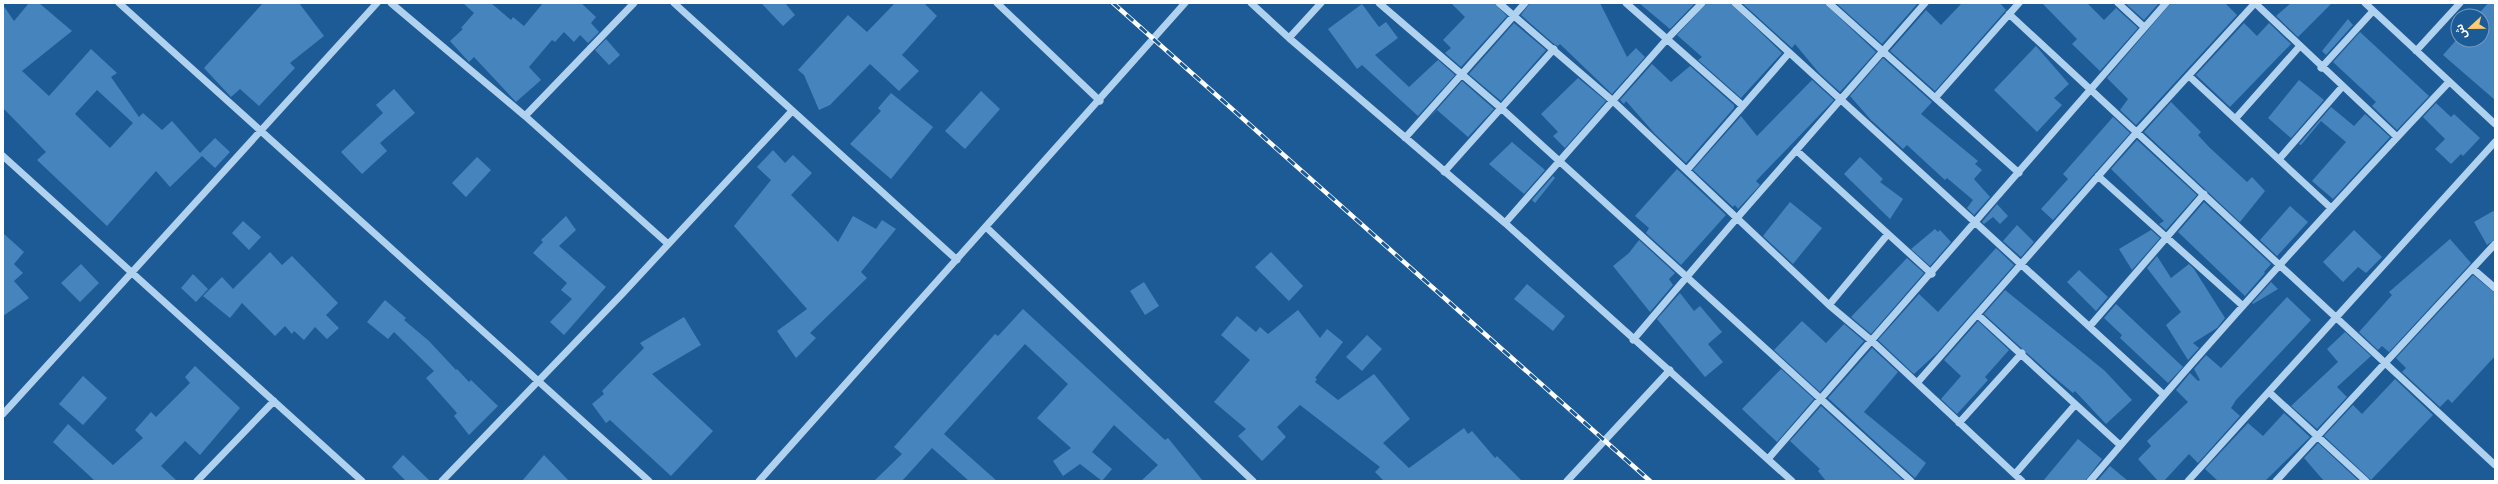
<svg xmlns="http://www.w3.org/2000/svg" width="2498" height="484" viewBox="0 0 2498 484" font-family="'Space Grotesk','Noto Sans Arabic',sans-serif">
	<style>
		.building { fill: #4684bd; fill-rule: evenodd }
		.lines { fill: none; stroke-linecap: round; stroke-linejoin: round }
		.minor { stroke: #b1d2ef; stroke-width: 7 }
		.rail-casing { stroke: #fff; stroke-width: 4.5 }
		.rail { stroke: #1d5b97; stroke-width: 3; stroke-dasharray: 9; stroke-linecap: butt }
	</style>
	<rect width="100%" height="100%" fill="#1d5b97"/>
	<!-- building -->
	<path class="building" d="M29,3H39L72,31L22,71L49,96L91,49L117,73L111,77L139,117L143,113L162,130L172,121L200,153L215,138L230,152L215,168L202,156L170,187L156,171L107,226L37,160L46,152L3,108V5L14,21ZM97,90L133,123L110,148L75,114Z
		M263,3H299L324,36L290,63L295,68L259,106L240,89L231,97L204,68Z
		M463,3H491L511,20L513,17L524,26L543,3H581L596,17L591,23L599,32L588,43L580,35L574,42L564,32L555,42L552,40L529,67L541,80L516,102L474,57L469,62L450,41L463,29L461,28L474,13Z
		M761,3H785L795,15L783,26Z
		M895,3H924L937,16L902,55L919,71L899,91L870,64L830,105L819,110L804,75L798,70L848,15L867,32Z
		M1451,3H1494L1507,16L1461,67L1445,53L1451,48L1443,40L1465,17Z
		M1530,3H1600L1627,57L1636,48L1645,57L1612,94L1560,44L1558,46L1554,44L1521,15Z
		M1639,3H1695L1670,29Z
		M1707,3H1730L1782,53L1741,98L1698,60L1702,57L1677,35Z
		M1742,3H1824L1876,52L1840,92L1819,73L1795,44L1792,48Z
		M1836,3H1918L1882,44Z
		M1962,3H2000L2006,10L1935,91L1890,51L1926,10L1941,25Z
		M2042,3H2087L2104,20L2116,8L2138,28L2100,71L2072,44L2077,39Z
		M2125,3H2159L2144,20Z
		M2171,3H2225L2237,15L2136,125L2120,110L2128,99L2107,78Z
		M2291,3H2332L2298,37L2276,16Z
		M2488,3H2495V100L2443,55L2458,38V40H2482V16H2477Z
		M1362,4L1379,27L1386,22L1398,38L1375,55L1409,87L1438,60L1455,75L1418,116L1362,65L1357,69L1328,29Z
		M2348,19L2353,25L2326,55L2322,51Z
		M1514,23L1546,50L1501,101L1469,74Z
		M2244,23L2257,36L2269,23L2291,44L2230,107L2196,75Z
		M2360,32L2429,96L2397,130L2372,106L2376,102L2333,62Z
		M606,39L620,55L609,65L595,50Z
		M2036,46L2069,84L2054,98L2062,105L2037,132L1994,90Z
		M1883,58L1932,102L1921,114L1978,161L1975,164L1982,170L1974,179L1990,197L1974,215L1967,208L1973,200L1947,178L1945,180L1907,145L1903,149L1871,120L1850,96Z
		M1652,64L1671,82L1690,66L1734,105V108L1686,163L1655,134L1626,101L1624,104L1620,100Z
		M1578,78L1606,101L1565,148L1553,136L1558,132L1541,114Z
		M1812,80L1834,100L1756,181L1760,185L1738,209L1735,205L1733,207L1693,170L1741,116L1757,136Z
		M2299,80L2324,100L2291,138L2268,118Z
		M1462,81L1494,109L1468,137L1437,110L1425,123Z
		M394,89L415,113L380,143L387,151L362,174L341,152L383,113L376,105Z
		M981,91L1000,109L965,149L945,131Z
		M891,93L933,127L891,179L850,144L881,111L878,108Z
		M2171,102L2201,132L2198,135L2209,147L2247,182L2252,177L2265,191L2240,222L2144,132Z
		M2436,103L2451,117L2454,114L2480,138L2463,156L2461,154L2451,164L2435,149L2445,139L2423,117Z
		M2331,107L2354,126L2365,114L2390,137L2333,199L2312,181L2346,142L2321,121L2301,145L2299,144Z
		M2113,117L2130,133L2053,220L2041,209L2068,179L2063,174Z
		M2137,140L2197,195L2166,230L2159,224L2164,221L2111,169Z
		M1512,142L1545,170L1524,194L1489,164Z
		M773,150L785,163L793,155L812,173L791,195L838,242L853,216L876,229L882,220L896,229L861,272L867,278L810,333L816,338L796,358L777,331L807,309L734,226L771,180L757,167Z
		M477,157L491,170L466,197L452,183Z
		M1860,157L1883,179L1880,182L1903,199L1890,219L1844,174Z
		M1677,169L1726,215L1681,265L1646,233L1649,228L1635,216Z
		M1553,176L1555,178L1535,203L1532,200Z
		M1790,202L1822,228L1793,264L1763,236Z
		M2204,202L2271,264L2264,272L2265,273L2245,296L2178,232Z
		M1997,204L2008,216L2000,224L1993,217L1984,224L1982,222Z
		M2290,206L2308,222L2277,256L2260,240Z
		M2495,210V239L2487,245L2474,222Z
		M566,216L576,230L559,246L606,287L564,335L550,322L572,299L561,290L567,283L533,253L543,242L541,240Z
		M243,221L261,237L249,250L232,233Z
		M2017,225L2034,242L2021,257L2003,241Z
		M1935,229L1938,232L1940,230L1951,242L1930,266L1911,249Z
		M2151,230L2160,238L2132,270L2119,249Z
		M2354,230L2382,257L2366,273L2358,267L2343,282L2323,262Z
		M3,233L24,252L14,264L23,273L14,281L29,298L3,316Z
		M2450,239L2471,263L2389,352L2382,346L2378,350L2359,332L2392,295L2389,292Z
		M1639,240L1675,273L1669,279L1673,285L1650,312L1613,266L1629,253Z
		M1996,248L2014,265L1937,353L1914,374L1878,340L1919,294L1938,312Z
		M270,252L282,265L292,256L338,303L326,315L339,328L327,339L315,327L304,340L294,331L292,334L285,326L275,336L242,303L230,318L203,296L222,277L233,289Z
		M1271,252L1303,286L1289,301L1255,267Z
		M2157,256L2171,278L2189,264L2194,269L2225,318L2217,328L2193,343L2199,348L2188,360L2166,325L2181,312L2147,268Z
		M1907,258L1924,273L1871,334L1851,317Z
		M81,264L99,283L80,302L61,283Z
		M2079,270L2108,297L2096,311L2067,282Z
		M193,274L208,289L196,302L181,288Z
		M2473,275L2495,293V356L2452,403L2448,399L2440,407L2402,372L2406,368L2396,358Z
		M1144,282L1159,306L1145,315L1130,291Z
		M2271,282L2278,289L2253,304L2252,303Z
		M1527,284L1565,316L1553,331L1514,299Z
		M2005,290L2105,371L2132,400L2106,424L2075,391L2073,393L2049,373L1984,314Z
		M1680,293L1694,311L1700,306L1722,332L1708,344L1723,362L1705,377L1657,319Z
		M2287,297L2311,320L2236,400L2231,408L2240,416L2198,463L2189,454L2164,481H2158L2138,459L2151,446L2147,441L2188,402L2176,390L2190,373L2198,381L2200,380L2194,369L2206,355L2221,368Z
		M385,300L406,318L404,320L429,341L456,370L457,369L469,382L471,380L498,406L469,435L454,416L457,413L426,378L434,371L394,332L388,339L367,322Z
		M2116,304L2183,367L2168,383L2120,338L2122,335L2104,318Z
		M1023,309L1165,440L1168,438L1203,481H1141L1158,465L1114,425L1092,452L1112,469L1102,481L1080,464L1063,476L1053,461L1071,448L1037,418L1068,384L1025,344L944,434L997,481H969L932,448L902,481H874L902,454L894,447L995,334L998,336Z
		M1298,310L1320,338L1327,329L1343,342L1315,378L1317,379L1315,382L1338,400L1374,374L1410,419L1383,443L1409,468L1464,428L1468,434L1472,431L1495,458L1497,456L1522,481H1384L1375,472L1380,467L1300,405L1277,427L1286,437L1262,461L1238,436L1246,429L1214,402L1250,360L1221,335L1237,316L1256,332L1260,327L1268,334Z
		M684,317L701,345L652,374L713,431L671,476L610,420L606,423L592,404L604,394L602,391L644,348L640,343Z
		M1802,321L1826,343L1844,324L1864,341L1820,392L1774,350Z
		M1978,321L2009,350L1985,377L1988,380L1957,414L1941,399L1961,376L1944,360Z
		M2345,332L2371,356L2337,387L2347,397L2317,429L2291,406L2338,362L2327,349Z
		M1367,335L1382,349L1362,371L1346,357Z
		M1872,348L1898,372L1864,412L1926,463L1915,478L1828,398Z
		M195,366L240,408L200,455L185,441L161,466L177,481H95L53,442L68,424L113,465L143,438L135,430L151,412L156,417L190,383L185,377Z
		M1781,369L1814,399L1777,442L1742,409Z
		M83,376L107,398L83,425L59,404Z
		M2395,379L2433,415L2371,480L2324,436L2353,405L2362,414Z
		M1821,406L1904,481H1826L1818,471L1820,469L1790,441Z
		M2284,413L2310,437L2265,481H2218L2205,469L2248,423L2263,436Z
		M2078,439L2102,459L2085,481H2043Z
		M2318,443L2359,481H2324L2304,458Z
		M403,455L430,481H406L392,467Z
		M544,455L569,481H522Z
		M2110,466L2128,481H2097Z"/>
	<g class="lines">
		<!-- minor -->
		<path class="minor" d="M119,3L649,481
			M391,3L525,116L667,243
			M674,3L957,260
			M997,3L1100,101
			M1251,3L1289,38L1505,223L1792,481
			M1379,3L1501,108L1911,481
			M1499,3L1614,102L1829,305L1873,342L2022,481
			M1626,3L1743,106
			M1735,3L2163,394
			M1829,3L2019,173
			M2118,3L2144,27
			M2255,3L2397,137
			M2365,3L2495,124
			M2009,14L2495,465
			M1289,38L1321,3
			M2416,51L2460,3
			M2321,68L2373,11
			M2189,76L2331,208
			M1935,98L2019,3
			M525,116L634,3
			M2236,118L2299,47
			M1405,138L1525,3
			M1796,150L1932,274
			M3,156L362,481
			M2280,158L2342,87
			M1687,170L1789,53
			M1444,172L1554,49
			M2098,176L2243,306
			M1505,223L1667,39L1702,3
			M986,227L1253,481
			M2473,269L2495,288
			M1829,305L1888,234
			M1978,315L2120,445
			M2090,326L2204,194
			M1633,340L1737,218L1925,3
			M1917,383L2136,133L2255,3
			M2269,392L2366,481
			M3,414L377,3
			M1959,423L2022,353
			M1768,459L2166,3
			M2015,474L2075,405
			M197,481L274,401
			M442,481L623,293L792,111
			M759,481L1185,3
			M1567,481L1670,370
			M2090,481C2206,345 2326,212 2449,82
			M2188,481L2495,142
			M2276,481L2495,244"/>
		<!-- rail casing -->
		<g class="rail-casing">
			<path id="rail" d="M1113,3L1650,481"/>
		</g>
		<!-- rail -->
		<use href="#rail" class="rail"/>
	</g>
	<!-- border -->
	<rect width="2498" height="484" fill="none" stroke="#ffffff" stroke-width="8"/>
	<!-- north arrow -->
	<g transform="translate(2470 28) rotate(248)"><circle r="19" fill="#1d5b97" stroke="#779dc1"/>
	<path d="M0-3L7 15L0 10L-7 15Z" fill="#fecb70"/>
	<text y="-6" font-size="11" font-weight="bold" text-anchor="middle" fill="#ffffff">ش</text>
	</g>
</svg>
